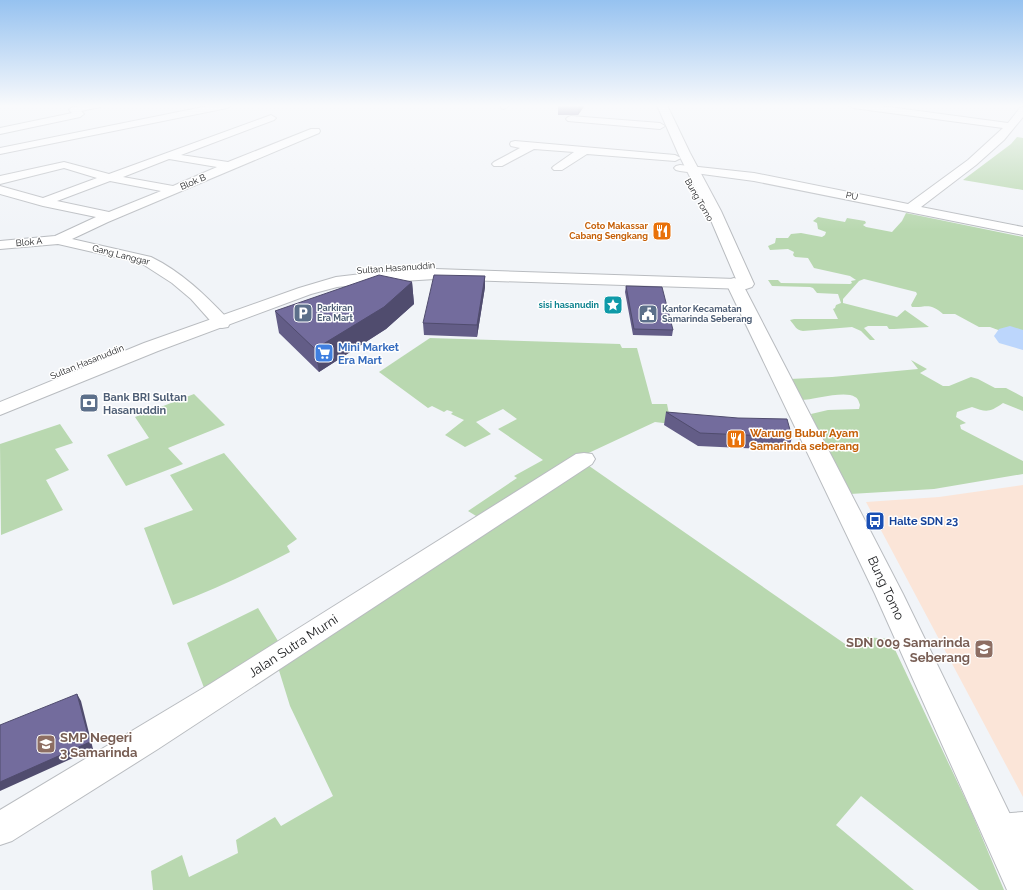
<svg xmlns="http://www.w3.org/2000/svg" width="1023" height="890" viewBox="0 0 1023 890" font-family="Raleway,sans-serif">
	<style>
		.education { fill: #fbe5d8 }
		.green { fill: #b9d8b0 }
		.lines { fill: none; stroke-linecap: round; stroke-linejoin: round }
		.river { fill: #bcd6fc; fill-rule: evenodd }
		.street-casing { stroke: #b9bcc0; stroke-width: 2 }
		.secondary-casing { stroke: #b9bcc0; stroke-width: 2 }
		.primary-casing { stroke: #b9bcc0; stroke-width: 2 }
		.street { fill: #fff; fill-rule: evenodd }
		.secondary { fill: #fff; fill-rule: evenodd }
		.primary { fill: #fff; fill-rule: evenodd }
		.wall { fill: #635d87 }
		.shaded-wall { fill: #504c6e }
		.building { fill: #736c9d; stroke: #504c6e }
		.labels { text-anchor: middle; dominant-baseline: central; stroke-width: 3; stroke-linejoin: round; paint-order: stroke }
		.far-street-label { font-size: 9px; fill: #1a1b1d; stroke: #fff }
		.far-food-label { font-size: 9px; font-weight: bold; fill: #c56008; stroke: #fff; text-anchor: end }
		.far-culture-label { font-size: 9px; font-weight: bold; fill: #0d838f; stroke: #fff; text-anchor: end }
		.far-service-label { font-size: 9px; font-weight: bold; fill: #4e5e75; stroke: #fff; text-anchor: start }
		.shop-label { font-size: 11px; font-weight: bold; fill: #366cbe; stroke: #fff; text-anchor: start }
		.service-label { font-size: 11px; font-weight: bold; fill: #4e5e75; stroke: #fff; text-anchor: start }
		.food-label { font-size: 11px; font-weight: bold; fill: #c56008; stroke: #fff; text-anchor: start }
		.transit-label { font-size: 11px; font-weight: bold; fill: #164399; stroke: #fff; text-anchor: start }
		.near-street-label { font-size: 13px; fill: #1a1b1d; stroke: #fff }
		.near-education-label { font-size: 13px; font-weight: bold; fill: #785e54; stroke: #fff; text-anchor: end }
	</style>
	<rect width="100%" height="100%" fill="#f1f4f8"/>
	<!-- education -->
	<path class="education" d="M1023,485V797L866,502L939,497Z"/>
	<!-- green -->
	<path class="green" d="M1017,137L1023,138V190L963,180L1011,144Z
		M906,213L1023,237V339L990,327H979L955,314H943C929,302 926,308 912,307L911,305L917,294L916,292L864,279L859,281L843,299V303L894,316L897,317L905,310L929,327L894,329H889L887,326H868L864,328L875,340H870L861,331L852,327L803,331C796,330 795,326 790,320L794,319H838L833,309L835,308L836,305L841,303L838,294L817,293L813,288L810,287L772,286L768,280H778L781,283L850,284L852,283L851,281L856,280L850,276L814,268L808,258L795,257L793,255L794,252L788,249L770,250L768,246L775,243L776,238H788L791,234L801,233L822,237L825,235L826,232L818,229L817,223L813,221L818,217L845,222L847,218L865,221L866,223L863,225L866,227L892,232L902,221Z
		M430,338L620,344L622,348H637L652,404H667L671,424L655,422L580,457L481,519L468,511L517,478L514,476L543,460L498,429L517,419L503,409L476,422L491,434L465,447L445,435L464,420L451,414L453,412L447,410L444,412L432,406L428,408L379,372Z
		M911,360L927,369L920,373L943,386H949L971,377L978,379L995,388H1006L1023,397V411L1003,403C989,413 986,412 972,407L957,412L956,417L966,423L960,425L961,429L1023,461V474L934,489L850,494L814,422L811,414L828,410L859,409L860,405C859,402 858,398 855,397C845,390 813,400 801,400L790,379L832,377L918,369Z
		M194,394L225,425L168,448L183,464L126,486L107,455L149,438L135,417Z
		M60,424L73,443L55,449L69,470L46,480L63,510L1,535L0,444Z
		M224,453L297,539L287,546L290,552C251,572 214,590 173,605L144,528L193,510L170,475Z
		M582,461L848,646L865,637L890,639L971,811L1004,890H979L861,796L836,825L914,890H153L151,871L182,855L189,877L238,853L236,840L275,817L281,826L333,796L290,706L277,664Z
		M258,608L278,641L206,693L187,643Z"/>
	<g class="lines">
		<!-- river -->
		<path class="river" d="M1010,326L1023,330V350L999,343L994,336L999,329Z"/>
		<!-- street casing -->
		<g class="street-casing">
			<path id="street" d="M84,105H102L100,107L81,111L84,114L80,117L0,134V128L72,113L69,110L71,108Z
				M213,105H232L227,108L0,154V148Z
				M500,105H510L504,109L501,108Z
				M848,105H874L1008,123L1020,108L1023,107V117L1004,140L976,165L921,207L1023,227V235L754,181L680,171L676,170L674,168L676,166L680,165L754,173L908,204L968,160L1003,128L853,108Z
				M271,115L276,118L274,120L181,155L228,162L311,129H319L320,131L319,133L108,222L72,239L151,257C182,272 205,295 228,319L230,323L228,327L222,328L216,327L191,299L172,283L141,263L58,244L0,249V241L55,236L96,217L43,206L0,194V186L43,198L97,178L64,168L0,184V176L64,162L109,174ZM169,159L217,167L173,186L123,177ZM110,181L161,191L109,212L57,201Z
				M571,116L660,123L665,126L660,129L568,121L566,119L568,117Z
				M515,141L675,155L681,158L675,161L587,154L562,170H554L552,168L554,166L574,152L534,149L502,166H494L492,164L494,162L520,148L511,146L510,144L511,142Z
				M584,453L592,454L595,459L592,464L158,749L12,841L0,845V810L210,684L576,454Z
				M1023,812V844L998,846L986,842L981,830L986,818L998,814Z"/>
		</g>
		<!-- secondary casing -->
		<g class="secondary-casing">
			<path id="secondary" d="M734,278L740,280L742,283L903,594L1023,841V890H1007L875,594L726,283L728,280Z"/>
		</g>
		<!-- primary casing -->
		<g class="primary-casing">
			<path id="primary" d="M657,105H667L690,153L721,211L754,284L752,287L746,289L435,279L370,283L337,287L311,294L158,351L0,415V402L144,343L299,288L336,277L370,273L435,269L736,279L707,211L678,153Z"/>
		</g>
		<!-- street -->
		<use href="#street" class="street"/>
		<!-- secondary -->
		<use href="#secondary" class="secondary"/>
		<!-- primary -->
		<use href="#primary" class="primary"/>
	</g>
	<!-- wall -->
	<path class="wall" d="M558,105H585L578,115H558Z
		M485,276V287L477,337L424,335L423,323Z
		M412,282L414,304L386,329L319,372L279,333L275,311Z
		M626,286L673,330L672,336L633,335L625,292Z
		M666,412L792,437L789,450L698,446L664,425Z"/>
	<!-- shaded-wall -->
	<path class="shaded-wall" d="M578,105H585L578,115Z
		M485,276V287L477,337V325Z
		M412,282L414,304L386,329L319,372L315,349Z
		M77,694L81,701L93,749L0,791V782Z"/>
	<!-- building -->
	<path class="building" d="M379,275L412,282L384,307L315,349L275,311Z
		M434,275L485,276L477,325L423,323Z
		M626,286L662,287L673,330L634,329Z
		M666,412L738,418L787,419L792,437L700,433Z
		M77,694L90,742L0,782V725Z"/>
	<!-- sky -->
	<linearGradient id="sky" x2="0" y2="1"><stop stop-color="#96c2f0"/><stop offset="0.46" stop-color="#f9fafc"/><stop offset="1" stop-color="#f9fafc" stop-opacity="0"/></linearGradient>
	<rect width="1023" height="230" fill="url(#sky)"/>
	<!-- icons -->
	<defs>
		<g id="restaurant-square" transform="scale(1)"><rect x="-9" y="-9" width="18" height="18" rx="4" fill="#e8710a" stroke="#fff"/><path d="M-5-6h1v4h1v-4h1v4h1v-4h1v5L-1.5 .5V6h-2V.5L-5-1ZM5-6V6H3V1.5H1.5Q1.5-4 5-6Z" fill="#fff"/></g>
		<g id="sight-square" transform="scale(1)"><rect x="-9" y="-9" width="18" height="18" rx="4" fill="#0f9aa8" stroke="#fff"/><path d="M0-6L1.8-2.2L6-1.7L2.9 1.2L3.7 5.4L0 3.3L-3.7 5.4L-2.9 1.2L-6-1.7L-1.8-2.2Z" fill="#fff"/></g>
		<g id="parking-square" transform="scale(1)"><rect x="-9" y="-9" width="18" height="18" rx="4" fill="#5c6f8a" stroke="#fff"/><path d="M-3.5-5.5H1a3.5 3.5 0 0 1 0 7H-1V5.5H-3.5ZM-1-3.4V-.6H.8a1.4 1.4 0 0 0 0-2.8Z" fill="#fff"/></g>
		<g id="civic-square" transform="scale(1)"><rect x="-9" y="-9" width="18" height="18" rx="4" fill="#5c6f8a" stroke="#fff"/><path d="M-.6-6.5H3V-4.5H.6V-3L4-1V1h2V6H-6V1h2V-1L-.6-3ZM-1.2 2.5V6h2.4V2.5Z" fill="#fff"/></g>
		<g id="supermarket-square" transform="scale(1)"><rect x="-9" y="-9" width="18" height="18" rx="4" fill="#3f7fe0" stroke="#fff"/><path d="M-6-5.5h2.5l.6 2H6L4.5 2H-2.5L-4.4-4H-6ZM-1.5 3.2a1.3 1.3 0 1 0 .1 0ZM3 3.2a1.3 1.3 0 1 0 .1 0Z" fill="#fff"/></g>
		<g id="bank-square" transform="scale(1)"><rect x="-9" y="-9" width="18" height="18" rx="4" fill="#5c6f8a" stroke="#fff"/><path d="M-6-4H6V4H-6ZM0-2.3a2.3 2.3 0 1 0 0 4.6a2.3 2.3 0 1 0 0-4.6Z" fill="#fff"/></g>
		<g id="bus-square" transform="scale(1)"><rect x="-9" y="-9" width="18" height="18" rx="4" fill="#1a4fb4" stroke="#fff"/><path d="M-5-6H5V4H4V6H2V4H-2V6H-4V4H-5ZM-3.5-4V0h7V-4ZM-3.5 1.2v1.5H-2V1.2ZM2 1.2v1.5H3.5V1.2Z" fill="#fff"/></g>
		<g id="school-square" transform="scale(1)"><rect x="-9" y="-9" width="18" height="18" rx="4" fill="#8d6e63" stroke="#fff"/><path d="M0-5L7-2L0 1L-7-2ZM-4 1L0 2.5L4 1V4Q0 6-4 4Z" fill="#fff"/></g>
	</defs>
	<g fill-rule="evenodd">
		<use href="#restaurant-square" x="662" y="231"/>
		<use href="#sight-square" x="613" y="305"/>
		<use href="#parking-square" x="303" y="313"/>
		<use href="#civic-square" x="648" y="314"/>
		<use href="#supermarket-square" x="324" y="353"/>
		<use href="#bank-square" x="89" y="403"/>
		<use href="#restaurant-square" x="736" y="439"/>
		<use href="#bus-square" x="875" y="521"/>
		<use href="#school-square" x="984" y="649"/>
		<use href="#school-square" x="46" y="744"/>
	</g>
	<g class="labels">
		<!-- far-street labels -->
		<g class="far-street-label">
			<text transform="translate(193 182) rotate(-23)">Blok B</text>
			<text transform="translate(852 196) rotate(12)">PU</text>
			<text transform="translate(699 200) rotate(60)">Bung Tomo</text>
			<text transform="translate(29 242) rotate(-5)">Blok A</text>
			<text transform="translate(121 255) rotate(14)">Gang Langgar</text>
			<text transform="translate(396 268) rotate(-4)">Sultan Hasanuddin</text>
			<text transform="translate(87 362) rotate(-22)">Sultan Hasanuddin</text>
		</g>
		<!-- far-food labels -->
		<g class="far-food-label">
			<text x="648" y="226">Coto Makassar<tspan x="648" dy="10">Cabang Sengkang</tspan></text>
		</g>
		<!-- far-culture labels -->
		<g class="far-culture-label">
			<text x="599" y="305">sisi hasanudin</text>
		</g>
		<!-- far-service labels -->
		<g class="far-service-label">
			<text x="317" y="308">Parkiran<tspan x="317" dy="10">Era Mart</tspan></text>
			<text x="662" y="309">Kantor Kecamatan<tspan x="662" dy="10">Samarinda Seberang</tspan></text>
		</g>
		<!-- shop labels -->
		<g class="shop-label">
			<text x="338" y="347">Mini Market<tspan x="338" dy="13">Era Mart</tspan></text>
		</g>
		<!-- service labels -->
		<g class="service-label">
			<text x="103" y="397">Bank BRI Sultan<tspan x="103" dy="13">Hasanuddin</tspan></text>
		</g>
		<!-- food labels -->
		<g class="food-label">
			<text x="750" y="433">Warung Bubur Ayam<tspan x="750" dy="13">Samarinda seberang</tspan></text>
		</g>
		<!-- transit labels -->
		<g class="transit-label">
			<text x="889" y="521">Halte SDN 23</text>
		</g>
		<!-- near-street labels -->
		<g class="near-street-label">
			<text transform="translate(886 588) rotate(65)">Bung Tomo</text>
			<text transform="translate(293 646) rotate(-33)">Jalan Sutra Murni</text>
		</g>
		<!-- near-education labels -->
		<g class="near-education-label">
			<text x="970" y="642">SDN 009 Samarinda<tspan x="970" dy="15">Seberang</tspan></text>
			<text x="60" y="737" text-anchor="start">SMP Negeri<tspan x="60" dy="15">3 Samarinda</tspan></text>
		</g>
	</g>
</svg>
